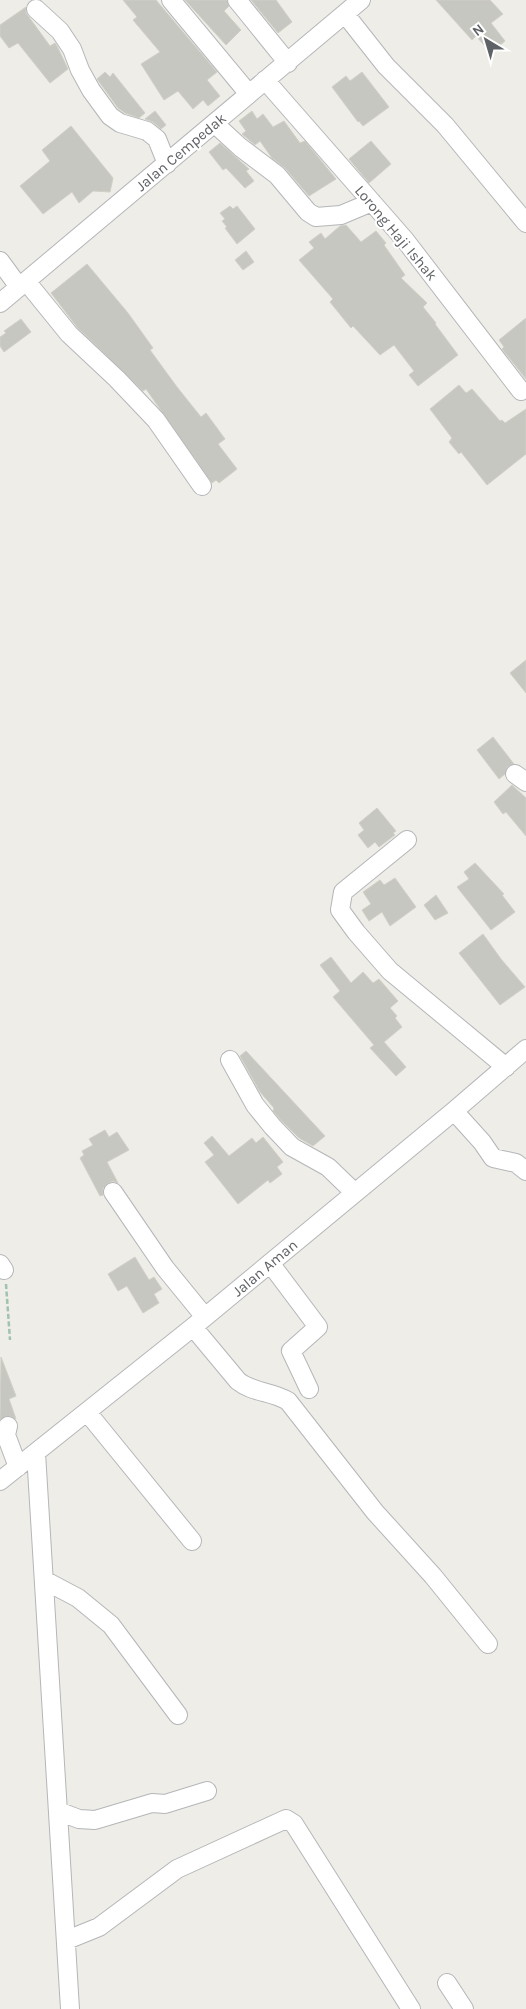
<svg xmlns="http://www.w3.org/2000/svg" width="526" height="2009" viewBox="0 0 526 2009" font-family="Karla,sans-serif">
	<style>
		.building { fill: #c7c7c1; stroke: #d2d0c6 }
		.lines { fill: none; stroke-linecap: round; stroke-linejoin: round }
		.minor-casing { stroke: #b4b6b9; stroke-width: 20 }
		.path { stroke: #a0c3ad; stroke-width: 2.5; stroke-dasharray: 5 2.5; stroke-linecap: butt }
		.minor { stroke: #fff; stroke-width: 18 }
		.labels { text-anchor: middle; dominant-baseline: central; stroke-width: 4; stroke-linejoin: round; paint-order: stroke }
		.street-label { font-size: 15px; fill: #5e6165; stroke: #fff }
	</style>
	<rect width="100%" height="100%" fill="#eeede7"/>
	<!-- building -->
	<path class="building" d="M123,0H156L217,72L207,80L220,96L208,106L203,100L193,109L178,91L164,100L141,64L160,52L133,20L137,17Z
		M185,0H227L229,6L224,11L241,30L226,45Z
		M251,0H276L292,22L278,33Z
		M436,0H490L503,14L491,23L505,41L491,53L476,36L472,40Z
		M26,7V13L50,46L55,43L57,46L68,69L50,83L18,43L9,48L0,36V25Z
		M105,72L110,77L113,73L145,113L139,118L125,113L118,108L97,79Z
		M362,72L389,107L363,126L359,121L358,122L332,87L346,76L350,81Z
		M155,111L166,125L161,129L153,122L145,119Z
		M252,111L257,119L263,114L273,127L284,121L300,143L305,141L336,179L309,196L285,168L272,158L260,141L255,145L242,134L246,131L239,121Z
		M71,126L113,178L110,192L93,191L79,203L72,192L43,214L20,186L50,161L42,150Z
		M371,141L391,164L369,183L349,159Z
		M220,143L249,169L246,171L254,181L245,188L226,168L223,170L209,152Z
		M230,206L233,209L237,206L255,229L237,244L225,228L227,227L222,221L225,219L220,213Z
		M346,225L361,242L376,231L386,243L384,245L405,275L401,278L427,303L423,307L436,323L435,324L458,355L418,386L409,375L414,371L394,345L380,355L353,326L351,328L330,302L333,299L299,260L314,248L309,242L321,233L325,239L340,226Z
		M246,251L254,262L243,270L235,260Z
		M87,264L128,313L153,348L150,350L177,387L201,417L206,413L225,439L218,444L237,469L219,483L216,480L212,483L146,389L143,391L77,327L51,293Z
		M526,318V379L502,349L504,347L499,340Z
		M21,319L31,332L4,352L0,346V337L6,333L4,331Z
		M459,385L466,393L472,389L500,421L502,420L505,423L526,409V454L487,485L461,452L459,454L449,442L452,438L430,409Z
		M526,660V693L510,673Z
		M493,737L514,764L507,767L505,774L499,779L477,750Z
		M512,785L526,798V836L506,812L503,814L494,802Z
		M377,808L396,831L393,833L395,835L379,847L375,842L368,848L358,835L364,830L359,823Z
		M475,863L504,894L502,895L515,912L491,930L457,887L469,879L464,872Z
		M395,878L416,907L390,926L382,912L369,921L362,910L371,904L363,892L380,880L384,885Z
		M436,895L448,913L435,920L424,905Z
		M483,934L501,959L525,987L500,1005L459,953Z
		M331,957L351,983L363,972L373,983L379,979L398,1001L390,1008L397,1016L395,1018L402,1027L384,1042L406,1067L396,1076L370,1048L374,1045L333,997L340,991L320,965Z
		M246,1051L325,1136L313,1146L299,1138L280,1119L273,1111L274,1108L260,1092L240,1056Z
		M105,1130L109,1137L117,1132L129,1150L107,1162L118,1183L113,1181L107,1184L103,1188V1195L100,1196L80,1158L84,1155L82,1151L93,1145L89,1139Z
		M212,1136L229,1156L252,1138L256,1143L263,1137L283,1162L277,1167L282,1174L270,1183L268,1180L238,1204L205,1162L214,1155L204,1143Z
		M135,1257L149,1280L154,1277L162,1289L154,1294L159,1303L143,1313L127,1286L118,1291L108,1274Z
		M1,1357L16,1396L9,1399L16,1419L10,1416L0,1419Z"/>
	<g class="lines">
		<!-- minor casing -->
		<g class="minor-casing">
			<path id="minor" d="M171,0L249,94
				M237,0L288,63
				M36,9L60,31L72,49L80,70L91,90L110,116L120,123L147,131L157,139L167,164
				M345,14L386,66L445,125L526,223
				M265,80L405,240L521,391
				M215,124L240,147L277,175L308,212L316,217L341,215L372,202
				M0,261L19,287
				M26,281L69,334L117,379L156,420L202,486
				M0,303L361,0
				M515,774L526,782
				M407,840L343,892L340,910L356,932L390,971L506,1067
				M230,1060L255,1105L272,1126L292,1147L328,1167L355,1193
				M454,1111L482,1142L493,1158L516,1163L526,1171
				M113,1192L165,1268L205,1317
				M270,1263L318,1327L291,1351L309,1389
				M0,1264L4,1270
				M193,1327L238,1381C253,1393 271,1391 288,1401L375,1512L433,1576L488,1644
				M87,1412L192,1541
				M8,1426L6,1435L18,1467
				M36,1453L70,2009
				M0,1481L193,1327L454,1111L526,1049
				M44,1580L78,1598L111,1625L178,1715
				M58,1811L79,1819L95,1820L152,1803L165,1804L207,1791
				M67,1940L99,1927L177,1869L286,1819L294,1824L411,2009
				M447,1983L464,2009"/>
		</g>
		<!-- path -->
		<path class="path" d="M6,1284L10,1340"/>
		<!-- minor -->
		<use href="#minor" class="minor"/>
	</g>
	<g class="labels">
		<!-- street labels -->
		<g class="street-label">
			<text transform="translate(181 152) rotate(-40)">Jalan Cempedak</text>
			<text transform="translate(396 233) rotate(50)">Lorong Haji Ishak</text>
			<text transform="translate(265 1268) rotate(-40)">Jalan Aman</text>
		</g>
	</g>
	<!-- north arrow -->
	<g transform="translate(486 40) rotate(322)" stroke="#ffffff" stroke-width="4" paint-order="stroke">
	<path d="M0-4L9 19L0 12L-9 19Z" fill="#5e6165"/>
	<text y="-8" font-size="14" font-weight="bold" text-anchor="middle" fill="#5e6165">N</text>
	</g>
</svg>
